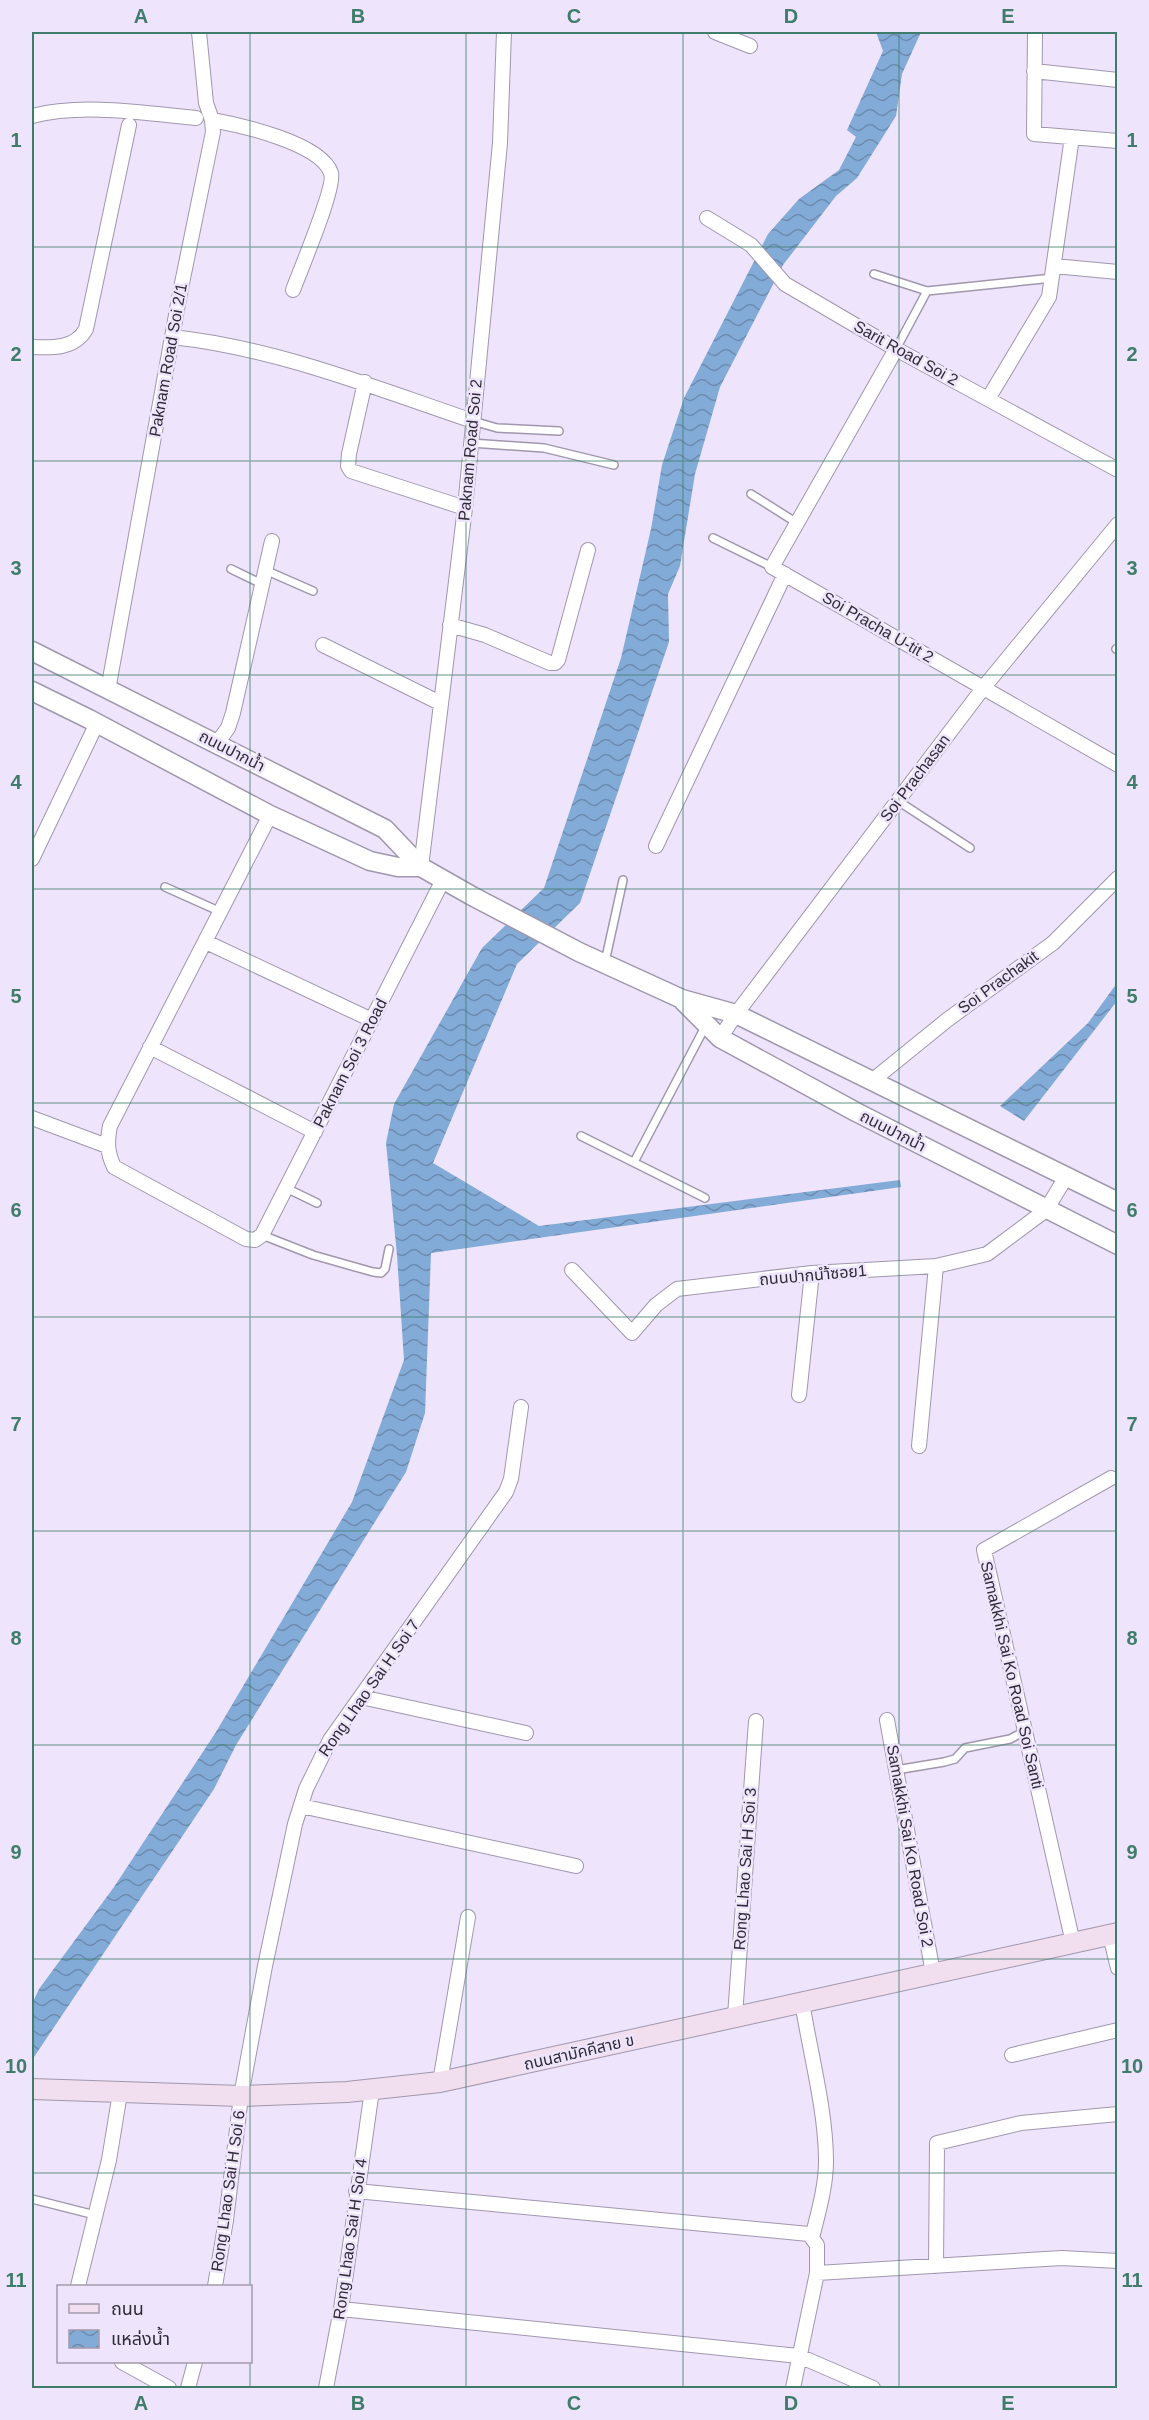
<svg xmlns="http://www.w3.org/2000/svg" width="1149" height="2420" viewBox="0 0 1149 2420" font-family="Arial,'Noto Sans Thai',sans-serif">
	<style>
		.water { fill: url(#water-waves) }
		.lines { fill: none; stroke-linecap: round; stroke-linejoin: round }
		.service-casing { stroke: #a097ad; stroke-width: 10 }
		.minor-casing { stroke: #a097ad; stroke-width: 16 }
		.tertiary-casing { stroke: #a097ad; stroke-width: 21 }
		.secondary-casing { stroke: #a097ad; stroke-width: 22 }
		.service { stroke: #fff; stroke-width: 7 }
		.minor { stroke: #fff; stroke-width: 14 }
		.tertiary { stroke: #fff; stroke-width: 18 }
		.secondary { stroke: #f1deee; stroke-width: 20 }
		.grid { fill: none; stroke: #3f7d6a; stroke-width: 1.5; stroke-opacity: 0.55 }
		.labels { text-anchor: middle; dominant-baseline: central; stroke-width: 5; stroke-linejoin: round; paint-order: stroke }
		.street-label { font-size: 16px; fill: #302c35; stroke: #eee4fc }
		.neatline { fill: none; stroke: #3f7d6a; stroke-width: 2 }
		.grid-label { font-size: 20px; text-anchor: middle; font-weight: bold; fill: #3f7d6a }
	</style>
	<defs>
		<pattern id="water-waves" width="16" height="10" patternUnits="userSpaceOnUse" patternTransform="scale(1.5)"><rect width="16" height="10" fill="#83abd7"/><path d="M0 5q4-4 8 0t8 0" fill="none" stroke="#6c8baf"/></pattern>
	</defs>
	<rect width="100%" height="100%" fill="#eee4fc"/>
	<!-- water -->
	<path class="water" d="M876,32H921L902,74L896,116L857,178L836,196L783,265L720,387L695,474L680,566L668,594L669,642L580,903L517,964L433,1163L539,1226L900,1180L901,1187L431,1253L425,1413L406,1472L236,1745L214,1789L32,2060V2004L39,1989L114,1887L216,1732L352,1502L404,1360L397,1255L386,1143L394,1104L482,948L544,888L621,658L651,529L662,465L684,398L768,234L799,199L839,170L856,137L847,130L883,51Z
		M1117,983V1001L1024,1121L1000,1106L1088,1023Z"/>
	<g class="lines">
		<!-- service casing -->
		<g class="service-casing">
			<path id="service" d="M874,274L927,291L1053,278
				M896,349L927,291
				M473,421L497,428L559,431
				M471,443L544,448L614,465
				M751,494L797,523
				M713,538L772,567
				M231,569L262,584
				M265,570L313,591
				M1116,649L1118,650
				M898,801L970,848
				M165,887L221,912
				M605,962L623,880
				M581,1136L705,1198
				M634,1162L705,1027
				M286,1188L317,1203
				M262,1235L313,1255L373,1272L381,1273L385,1269L389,1249
				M896,1770L944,1762L955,1759L965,1748L1010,1739L1025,1731
				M32,2199L95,2215"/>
		</g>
		<!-- minor casing -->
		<g class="minor-casing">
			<path id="minor" d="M715,32L750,46
				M1035,32L1034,134L1118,141
				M1034,71L1118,80
				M32,116C82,103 144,113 196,118
				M212,120C240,125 321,143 331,173C336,186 300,271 293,290
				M707,218L751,245L785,284L896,349L1118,470
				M1054,266L1118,272
				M172,337C276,348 375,388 473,421
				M32,347C52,348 75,349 86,329L129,125
				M896,349L772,567L1118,765
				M365,382L349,454L348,466L351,471L465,508
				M988,399L1049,297L1072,137
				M450,625L485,635L550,663H555L558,660L588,550
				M323,645L440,703
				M108,690L180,293L213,132L212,120L206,103L199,32
				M217,743L228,728L233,713L272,541
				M270,815L110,1126C107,1142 107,1152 114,1167L246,1239L255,1240L262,1235L443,880
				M656,846L785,574
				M32,859L97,723
				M421,867L465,508L500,143L504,32
				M206,942L372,1020
				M720,1038L736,1014L984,687L1118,524
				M150,1047L315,1132
				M873,1080L947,1020L1053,943L1118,878
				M32,1118L107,1146
				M572,1270L632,1333L656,1305L677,1289L812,1273L936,1266L987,1254L1046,1210L1066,1177
				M799,1395L812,1273
				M919,1446L936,1266
				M361,1697L526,1733
				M887,1720L933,1973
				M301,1806L576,1866
				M1110,1935L1118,1968
				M1073,1943L984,1550L1111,1478
				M802,2002C810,2052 826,2111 826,2161C826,2187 818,2213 812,2238
				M735,2016L756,1721
				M1012,2055L1118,2030
				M440,2082L468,1917
				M356,2191L809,2234L817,2245V2273L793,2388
				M936,2266L937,2143L1021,2123L1118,2114
				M817,2273L1062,2258L1118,2261
				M78,2286L109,2160L120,2093
				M215,2286L226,2220L241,2096L265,1966L295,1824L306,1789L330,1740L506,1492L511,1479L521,1407
				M341,2309L799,2356L873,2388
				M122,2362L169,2388
				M188,2388L195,2362
				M326,2388L341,2309L372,2090"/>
		</g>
		<!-- tertiary casing -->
		<g class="tertiary-casing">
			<path id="tertiary" d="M32,651L385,829L421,867L472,896L579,952L682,999L736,1014L1118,1202
				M32,691L89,719L270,815L370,861L398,867H421
				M683,1001L720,1038L856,1112L1118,1245"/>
		</g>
		<!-- secondary casing -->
		<g class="secondary-casing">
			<path id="secondary" d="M32,2089L241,2096L347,2092L440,2082L1118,1933"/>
		</g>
		<!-- service -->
		<use href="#service" class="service"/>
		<!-- minor -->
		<use href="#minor" class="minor"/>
		<!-- tertiary -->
		<use href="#tertiary" class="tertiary"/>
		<!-- secondary -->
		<use href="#secondary" class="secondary"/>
	</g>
	<!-- grid -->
	<path class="grid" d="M250,32V2286M466,32V2388M683,32V2388M899,32V2388M32,247H1118M32,461H1118M32,675H1118M32,889H1118M32,1103H1118M32,1317H1118M32,1531H1118M32,1745H1118M32,1959H1118M32,2173H1118M250,2362V2388"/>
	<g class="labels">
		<!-- street labels -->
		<g class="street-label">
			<text transform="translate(906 353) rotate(29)">Sarit Road Soi 2</text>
			<text transform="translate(168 360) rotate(-80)">Paknam Road Soi 2/1</text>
			<text transform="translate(470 450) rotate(-85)">Paknam Road Soi 2</text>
			<text transform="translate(878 627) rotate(30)">Soi Pracha U-tit 2</text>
			<text transform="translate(232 751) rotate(27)">ถนนปากน้ำ</text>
			<text transform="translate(915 778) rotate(-53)">Soi Prachasan</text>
			<text transform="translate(998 982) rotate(-36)">Soi Prachakit</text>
			<text transform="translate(350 1063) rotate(-63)">Paknam Soi 3 Road</text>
			<text transform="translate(893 1131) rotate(27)">ถนนปากน้ำ</text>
			<text transform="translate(813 1275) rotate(-5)">ถนนปากนำ้ซอย1</text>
			<text transform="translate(1012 1675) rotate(77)">Samakkhi Sai Ko Road Soi Santi</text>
			<text transform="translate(369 1688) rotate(-55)">Rong Lhao Sai H Soi 7</text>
			<text transform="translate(910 1846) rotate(80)">Samakkhi Sai Ko Road Soi 2</text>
			<text transform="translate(745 1869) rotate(-86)">Rong Lhao Sai H Soi 3</text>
			<text transform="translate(579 2052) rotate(-13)">ถนนสามัคคีสาย ข</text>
			<text transform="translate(228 2191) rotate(-82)">Rong Lhao Sai H Soi 6</text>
			<text transform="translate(350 2239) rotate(-82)">Rong Lhao Sai H Soi 4</text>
		</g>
	</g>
	<!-- border -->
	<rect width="1149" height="2420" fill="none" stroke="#eee4fc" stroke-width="66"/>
	<!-- legend -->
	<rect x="57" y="2285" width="195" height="78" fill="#eee4fc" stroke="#a29aac" stroke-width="1.5"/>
	<rect x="69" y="2304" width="30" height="9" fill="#f1deee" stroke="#a29aac" stroke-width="1.5"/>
	<text x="111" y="2315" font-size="18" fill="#302c35">ถนน</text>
	<rect x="69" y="2330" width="30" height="18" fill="url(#water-waves)" stroke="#a29aac" stroke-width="1.5"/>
	<text x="111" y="2345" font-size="18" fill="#302c35">แหล่งน้ำ</text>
	<rect x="33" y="33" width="1083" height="2354" class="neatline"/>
	<g class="grid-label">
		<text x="141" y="23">A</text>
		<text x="358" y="23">B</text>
		<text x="574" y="23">C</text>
		<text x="791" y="23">D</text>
		<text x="1008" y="23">E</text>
		<text x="16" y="147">1</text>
		<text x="1132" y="147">1</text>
		<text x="16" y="361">2</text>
		<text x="1132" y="361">2</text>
		<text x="16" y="575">3</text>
		<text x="1132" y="575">3</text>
		<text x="16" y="789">4</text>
		<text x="1132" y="789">4</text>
		<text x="16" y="1003">5</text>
		<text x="1132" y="1003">5</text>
		<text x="16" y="1217">6</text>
		<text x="1132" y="1217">6</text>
		<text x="16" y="1431">7</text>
		<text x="1132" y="1431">7</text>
		<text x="16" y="1645">8</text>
		<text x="1132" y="1645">8</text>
		<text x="16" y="1859">9</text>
		<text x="1132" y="1859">9</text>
		<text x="16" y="2073">10</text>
		<text x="1132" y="2073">10</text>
		<text x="16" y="2287">11</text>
		<text x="1132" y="2287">11</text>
		<text x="141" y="2410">A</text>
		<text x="358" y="2410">B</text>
		<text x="574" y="2410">C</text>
		<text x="791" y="2410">D</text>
		<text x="1008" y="2410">E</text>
	</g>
</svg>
